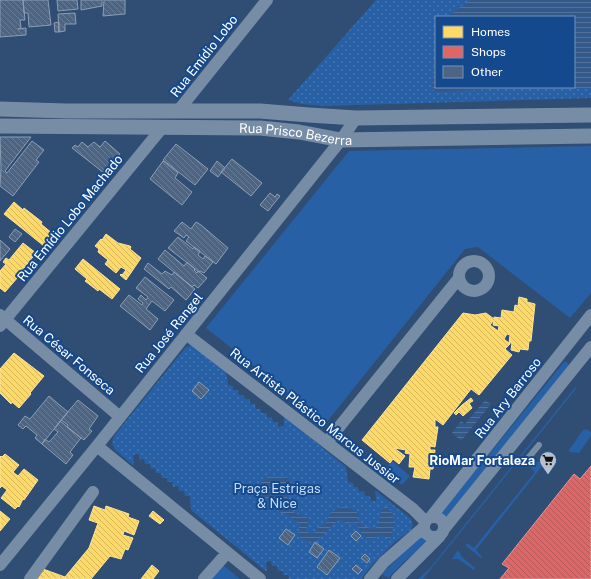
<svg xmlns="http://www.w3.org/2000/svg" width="591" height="579" viewBox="0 0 591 579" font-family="'Public Sans',sans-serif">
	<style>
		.grass { fill: #2860a5 }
		.park { fill: url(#park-dots); fill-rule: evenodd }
		.water { fill: url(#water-rules) }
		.homes { fill: url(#homes-back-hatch); stroke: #ffe494; fill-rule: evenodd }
		.shops { fill: url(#shops-back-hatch); stroke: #e99494 }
		.building { fill: url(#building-back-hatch); stroke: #8c9eb4 }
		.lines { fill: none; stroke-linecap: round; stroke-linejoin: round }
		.service { stroke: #778da6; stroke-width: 6 }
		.minor { stroke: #778da6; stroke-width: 12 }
		.tertiary { stroke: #778da6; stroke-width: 15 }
		.labels { text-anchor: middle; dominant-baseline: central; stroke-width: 4; stroke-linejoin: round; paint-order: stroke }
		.street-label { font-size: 13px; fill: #fff; stroke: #15498e }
		.poi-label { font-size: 13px; font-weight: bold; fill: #fff; stroke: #15498e; text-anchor: end }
		.park-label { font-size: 13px; fill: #c6defc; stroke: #15498e }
	</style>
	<defs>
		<pattern id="park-dots" width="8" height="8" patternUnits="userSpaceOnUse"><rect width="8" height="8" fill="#2860a5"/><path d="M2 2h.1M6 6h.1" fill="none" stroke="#4878b2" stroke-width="1.8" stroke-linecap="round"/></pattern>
		<pattern id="water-rules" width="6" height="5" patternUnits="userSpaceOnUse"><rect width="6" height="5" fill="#33598b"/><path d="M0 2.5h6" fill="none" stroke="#52729c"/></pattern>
		<pattern id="homes-back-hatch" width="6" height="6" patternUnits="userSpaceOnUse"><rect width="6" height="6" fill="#ffd966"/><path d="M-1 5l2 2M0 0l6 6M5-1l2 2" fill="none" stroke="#d2b660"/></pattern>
		<pattern id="shops-back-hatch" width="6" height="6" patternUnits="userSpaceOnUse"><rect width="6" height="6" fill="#e06666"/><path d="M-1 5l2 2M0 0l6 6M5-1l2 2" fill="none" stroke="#ac5d5d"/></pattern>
		<pattern id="building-back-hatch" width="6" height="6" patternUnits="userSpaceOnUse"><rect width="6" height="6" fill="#4d6582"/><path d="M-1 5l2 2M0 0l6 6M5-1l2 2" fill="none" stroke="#687c95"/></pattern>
	</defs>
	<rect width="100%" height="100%" fill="#304d73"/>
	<!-- grass -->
	<path class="grass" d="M591,146V293L570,318L478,247L465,249L326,423L206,328L349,151Z
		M564,362H567L569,366L446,517H443L441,514L442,512Z
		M577,385L575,390L423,579H418L431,567Z
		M586,429L591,432V436L579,453L569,452V450L583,430Z
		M548,460L552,463L551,470L543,465L476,550L482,557L481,558L466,546L467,543L474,548L535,472L529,466L532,463Z
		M392,461L410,476L402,485L385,470Z
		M422,537L427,538V541L426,544L406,560L388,578L382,574L404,552Z
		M458,550L462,557L475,568L474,570L458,559H452Z
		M223,565L240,579H212Z"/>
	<!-- park -->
	<path class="park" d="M376,0H591V98L324,106L302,104L288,100ZM436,17H574V87H436Z
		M191,345L226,371L228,385L233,386V390H238L239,395H244L245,399H250V404H255L256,409H261V413H267V418L272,417L273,422H278V427L284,426V416L346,467L348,482L353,483L354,487H358L359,492L364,491L365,496H370L371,501H376L375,490L411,519L413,525L411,530L395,542L372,565L361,579H289L288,575H283V571H278L277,566H272L271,561L266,562L267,572L191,510L190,496H185L184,491H179L178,486L173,487L172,482H167V478H162L161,473H156L155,468L151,469L150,464H145L144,459L139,460V454L133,455L134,466L115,450L112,443L114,436L186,347Z"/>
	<!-- water -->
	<path class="water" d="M470,0H591V88C578,89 567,87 554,87C516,86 478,90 440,92L434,91L432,85L436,51V87H574V17H447Z
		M485,400L491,404L461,441L452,433L461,421L465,424Z
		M268,477C275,478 284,476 290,479L292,487L287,498V505C290,508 293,513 297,514C303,516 305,514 309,520L306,529L309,533L314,534L317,528L326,524C327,520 327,517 330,514C336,505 353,505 359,515L357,520L362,526L375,529L379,524L381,510L386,506C397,514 395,530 389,540L383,535C379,535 375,539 370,539C363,539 359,527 355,522L348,523L341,520C328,523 323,545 307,541C295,538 299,530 300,523L297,521H294L288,514L281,513L277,501C261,500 251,487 268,477Z"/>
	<!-- homes -->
	<path class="homes" d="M14,202L23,210L24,208L42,222L41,224L53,234L44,246L4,214Z
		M106,234L118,243L130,246L131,247L130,249L141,258L126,280L120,275L121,274L122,275L126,270L121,267L116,273L105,264L108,260L98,252L99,249L95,246L101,239L102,240Z
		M23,243L36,253L24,268L25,269L5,292L0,288V271L6,264L3,262L6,258L9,260Z
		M83,259L120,289L112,299L99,289L98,291L85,281L87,279L75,269Z
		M519,297L527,299V302L535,304L531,341H529L528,350L520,349L519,352L511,350L512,343H509L510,335L507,334L504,339L510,344L505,349L512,355L479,395L471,389L443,425L435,419V427H438L435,447L430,446V450H435L433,469H430L429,479L413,477L415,467H409L410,454L405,453L406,450L394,448L405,456L399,464L393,459L390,463L362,440L463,313L475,315L486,313L494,319V317L501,318L502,310L514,312L515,305L518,306ZM494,320L493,325L499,326L498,331L490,325Z
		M14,353L44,376L30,393L31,394L19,408L12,402L11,404L0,393V369Z
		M471,398L473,401L469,403L472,408L463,416L459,412L456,415L454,413L462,405Z
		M5,454L19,465L13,472L18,476L24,469L38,480L24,500L23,499L19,507L18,506L15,509L1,498L7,490L2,486L0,488V457L1,456L2,457Z
		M94,506L105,510L106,506L129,514L128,517L139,521L134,535L124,531L123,535L133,538L128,550L125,549L121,559L110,556L91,579H37L43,569L65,577L89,548L98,523L89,520Z
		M0,511L10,519L0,531Z
		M153,511L164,520L160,524L149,516Z
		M152,565L159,571L153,579H141Z"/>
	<!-- shops -->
	<path class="shops" d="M591,466V579H500L509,568L502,564L574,474L580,479Z"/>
	<!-- building -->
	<path class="building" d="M0,0H23L25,20H20L21,28L18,29L26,28V35L0,37Z
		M23,0H48L51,25L29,27L28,13H24Z
		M57,0H77L78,9L58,11Z
		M81,0H102V6L81,10Z
		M104,0H125V14L103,16Z
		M75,13L76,24H65V31L59,32L58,14Z
		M59,22V32H55L54,23Z
		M0,137H31L5,171L7,173L32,141L44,150L36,160L39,162L13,196L0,186L1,168Z
		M105,141L120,154L104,173L72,148L75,145L78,147L82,142L88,147L94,142L100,147Z
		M176,144L208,169L195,185L163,160Z
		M232,159L262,183L251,196L221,172Z
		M163,161L178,173L175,178L192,192L182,205L150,179Z
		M217,161L225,168L218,177L210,171Z
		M270,193L275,197L277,194L280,196L268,211L260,205Z
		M182,222L191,229L196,222L201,225L228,248L216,264L186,241L189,237L186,235L184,238L174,231Z
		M15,229L22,234L15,242L9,237Z
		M178,237L193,249L194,247L200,251L198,255L203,259L205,256L213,262L204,273L200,271L199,272L168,248Z
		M0,240L10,249L0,261Z
		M165,250L184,266L187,262L195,269L194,270L197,273L198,271L207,278L198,288L194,285L192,287L158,259Z
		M148,263L162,274L165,271L172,275L174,272L195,289L186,300L171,287L169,289L144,269Z
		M145,277L174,300L165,311L152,301L146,309L158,319L150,330L120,306L129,295L142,305L143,303L138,299L141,295L146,300L148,297L136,288Z
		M199,382L209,390L201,399L192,391Z
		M49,396L68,412L42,444L35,438L37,435L26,426L23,429L18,425L25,416L30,419Z
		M78,400L98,416L89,429L92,431L84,440L67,427L68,425L61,420Z
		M60,421L81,438L70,452L73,455L66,464L42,444L45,439L49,442L58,432L54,429Z
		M286,529L295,535L288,545L279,538Z
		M356,531L361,536L356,541L351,536Z
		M315,542L324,549L317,558L309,552Z
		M329,550L340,558L327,575L317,567Z
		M365,554L370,559L367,563L361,558Z
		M356,565L362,570L358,574L352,569Z"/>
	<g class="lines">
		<!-- service -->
		<path class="service" d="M524,463L539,445"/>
		<!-- minor -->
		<path class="minor" d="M178,111L267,0
			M459 276a15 15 0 1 1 30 0a15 15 0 1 1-30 0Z
			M0,315L119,416
			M0,326L162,128
			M186,334L413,509L425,521
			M327,442L459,278
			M97,446L260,579
			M424 527a10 10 0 1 1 20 0a10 10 0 1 1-20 0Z
			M431,517L591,315
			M444,529L591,347
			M0,565L97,446L341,140L356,118
			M30,579L93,492
			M204,579L227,553
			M370,579L384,562L424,527
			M397,579L440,536"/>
		<!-- tertiary -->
		<g class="tertiary">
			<path d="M0,109L66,111H260L309,115L356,118L591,115"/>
			<path id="s1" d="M0,126L260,128L299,132L341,140L591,136"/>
		</g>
	</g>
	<!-- icons -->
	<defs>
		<g id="supermarket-pin" transform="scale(0.9)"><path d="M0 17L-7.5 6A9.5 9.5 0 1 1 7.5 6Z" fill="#b7c1ce" stroke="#15498e"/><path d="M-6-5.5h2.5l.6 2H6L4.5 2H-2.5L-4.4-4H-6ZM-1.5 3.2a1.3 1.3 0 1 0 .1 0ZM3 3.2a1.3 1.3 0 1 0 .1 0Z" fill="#111"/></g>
	</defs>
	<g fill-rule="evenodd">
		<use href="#supermarket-pin" x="548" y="460"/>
	</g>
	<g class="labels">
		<!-- street labels -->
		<g class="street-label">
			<text transform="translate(204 56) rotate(-52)">Rua Emídio Lobo</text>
			<text stroke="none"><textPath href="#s1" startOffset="296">Rua Prisco Bezerra</textPath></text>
			<text transform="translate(70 218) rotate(-51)">Rua Emídio Lobo Machado</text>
			<text transform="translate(169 333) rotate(-51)">Rua José Rangel</text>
			<text transform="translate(69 355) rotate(40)">Rua César Fonseca</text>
			<text transform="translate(508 398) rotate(-52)">Rua Ary Barroso</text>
			<text transform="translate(315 416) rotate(38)">Rua Artista Plástico Marcus Jussier</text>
		</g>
		<!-- poi labels -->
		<g class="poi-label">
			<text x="535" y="460">RioMar Fortaleza</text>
		</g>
		<!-- park labels -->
		<g class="park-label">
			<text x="277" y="488">Praça Estrigas<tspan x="277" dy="15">&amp; Nice</tspan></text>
		</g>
	</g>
	<!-- legend -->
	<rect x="435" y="16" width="140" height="72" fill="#15498e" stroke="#7392bb"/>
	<rect x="443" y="26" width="20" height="12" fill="#ffd966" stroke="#7392bb"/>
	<text x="471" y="36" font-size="12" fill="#ffffff">Homes</text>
	<rect x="443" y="46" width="20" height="12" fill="#e06666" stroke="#7392bb"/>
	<text x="471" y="56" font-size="12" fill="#ffffff">Shops</text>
	<rect x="443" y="66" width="20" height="12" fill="#4d6582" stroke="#7392bb"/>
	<text x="471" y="76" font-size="12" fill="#ffffff">Other</text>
</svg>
